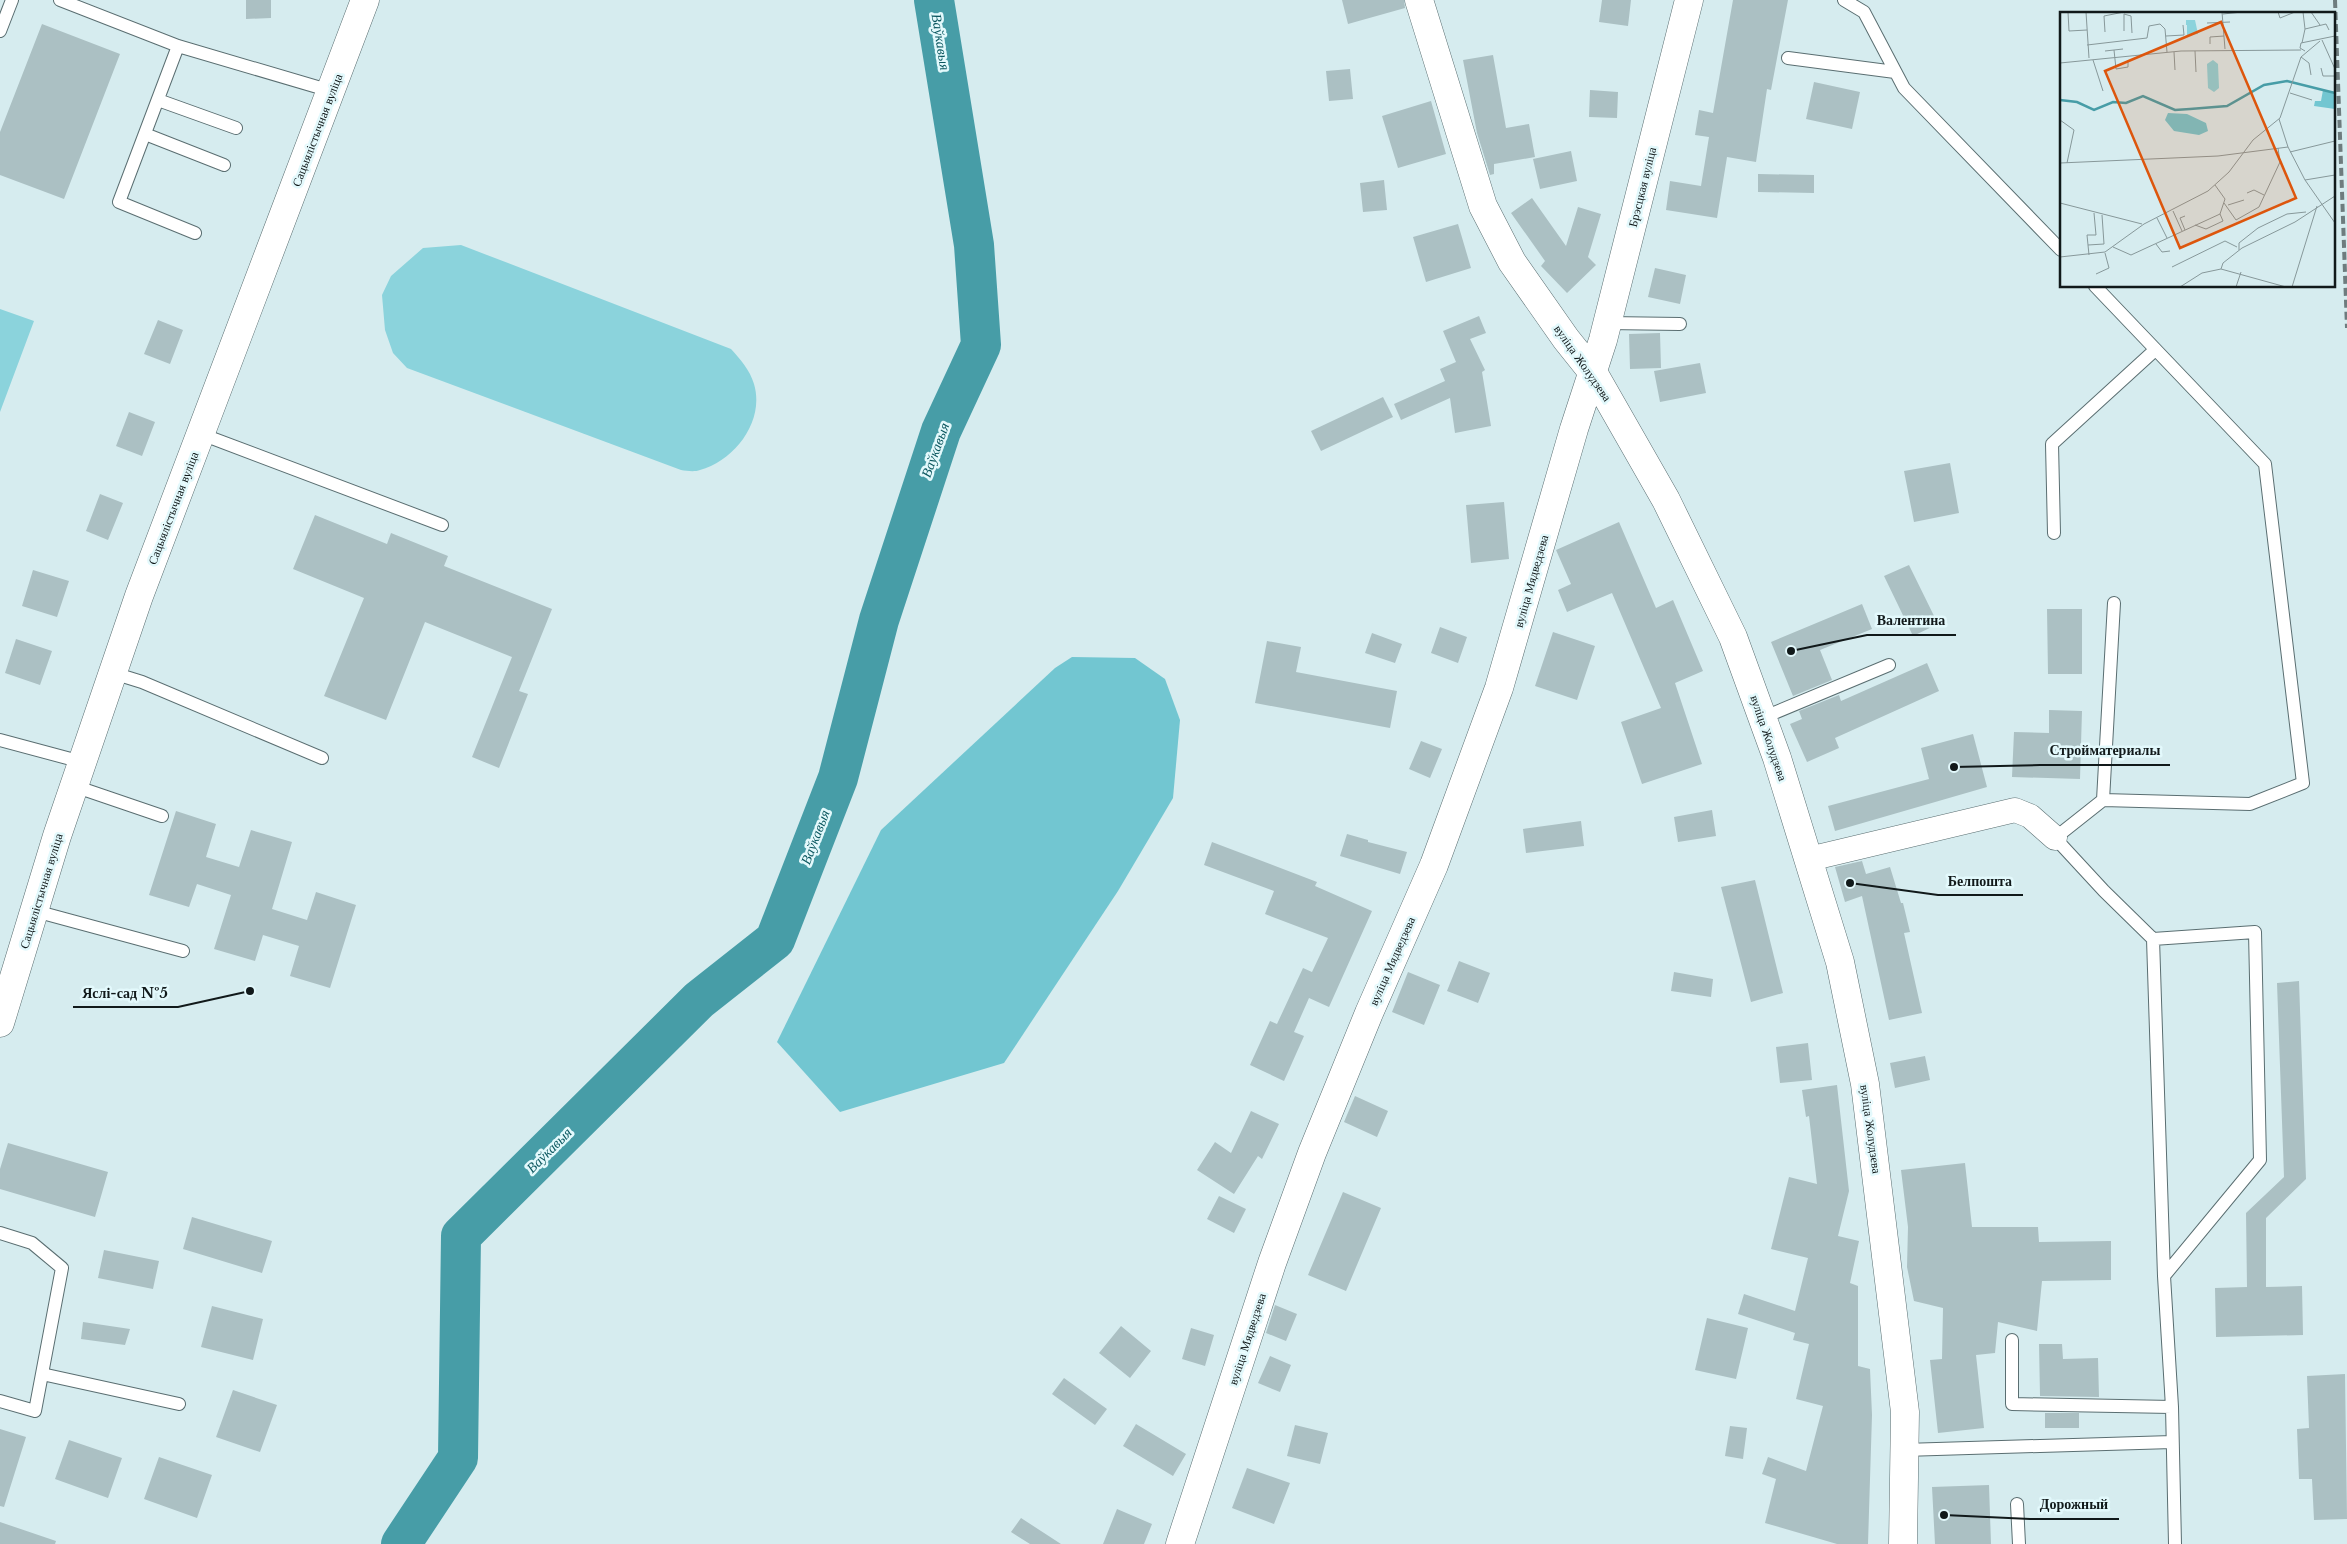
<svg xmlns="http://www.w3.org/2000/svg" width="2347" height="1544" viewBox="0 0 2347 1544" font-family="'Libre Baskerville',serif">
	<style>
		.green { fill: #8bd3dc }
		.forest { fill: #72c6d1 }
		.lines { fill: none; stroke-linecap: round; stroke-linejoin: round }
		.river { stroke: #479da7; stroke-width: 40 }
		.building { fill: #abc0c3 }
		.lane-casing { stroke: #5a6e71; stroke-width: 14 }
		.street-casing { stroke: #5a6e71; stroke-width: 25 }
		.secondary-casing { stroke: #5a6e71; stroke-width: 29 }
		.lane { stroke: #fff; stroke-width: 12 }
		.street { stroke: #fff; stroke-width: 24 }
		.secondary { stroke: #fff; stroke-width: 28 }
		.rail { stroke: #6e7c7e; stroke-width: 4; stroke-dasharray: 8 4; stroke-linecap: butt }
		.labels { text-anchor: middle; dominant-baseline: central; stroke-width: 5; stroke-linejoin: round; paint-order: stroke }
		.street-label { font-size: 12px; fill: #11191a; stroke: #e3f9fc }
		.water-label { font-size: 14px; font-style: italic; fill: #0b575f; stroke: #e3f9fc }
		.inset-river { fill: none; stroke: #479da7; stroke-width: 2.5 }
		.inset-road { fill: none; stroke: #87989a; stroke-width: 1 }
		.view { fill: #dd560d; fill-opacity: 0.15; stroke: #dd560d; stroke-width: 2.5 }
		.inset-edge { fill: none; stroke: #11191a; stroke-width: 2.5 }
		.leader { fill: none; stroke: #11191a; stroke-width: 2 }
		.callout-dot { fill: #11191a; stroke: #e3f9fc; stroke-width: 2 }
		.callout-label { font-size: 14px; text-anchor: middle; font-weight: bold; fill: #11191a; stroke: #e3f9fc; stroke-width: 5; stroke-linejoin: round; paint-order: stroke }
	</style>
	<rect width="100%" height="100%" fill="#d6ecef"/>
	<!-- green -->
	<path class="green" d="M461,245L731,349C740,359 750,370 754,384C765,421 735,460 700,470C695,472 687,471 681,470L407,368L393,353L385,330L382,295L391,276L423,248Z
		M0,309L34,321L0,412Z"/>
	<!-- forest -->
	<path class="forest" d="M1072,657L1135,658L1165,679L1180,720L1173,798L1118,891L1004,1063L840,1112L777,1042L881,830L1055,668Z"/>
	<g class="lines">
		<!-- river -->
		<path class="river" d="M401,1544L458,1458L461,1236L699,1000L775,940L838,778L879,620L941,431L981,345L974,245L934,0"/>
	</g>
	<!-- building -->
	<path class="building" d="M246,0H271V18L246,19Z
		M1342,0H1404L1405,8L1348,24Z
		M1602,0H1631L1628,26L1599,22Z
		M1733,0H1788L1771,90L1767,89L1756,162L1727,157L1717,218L1666,210L1670,181L1701,186L1709,137L1695,135L1699,110L1713,113Z
		M42,24L120,54L64,199L0,175V132Z
		M1493,55L1506,128L1529,124L1535,157L1494,164V174L1490,175L1477,133L1463,60Z
		M1350,69L1353,99L1329,101L1326,71Z
		M1814,82L1860,92L1852,129L1806,119Z
		M1590,90L1618,92L1617,118L1589,117Z
		M1431,101L1446,154L1398,168L1382,116Z
		M1571,151L1577,181L1540,189L1533,159Z
		M1758,174L1814,175V193L1758,192Z
		M1384,180L1387,210L1363,212L1360,183Z
		M1532,198L1566,246L1578,207L1601,214L1588,257L1596,265L1567,293L1541,266L1545,261L1511,213Z
		M1458,224L1471,268L1426,282L1413,237Z
		M1655,268L1686,275L1680,304L1648,297Z
		M1479,316L1486,333L1470,339L1485,370L1482,372L1491,426L1455,433L1450,398L1401,420L1394,404L1445,381L1440,369L1456,362L1443,331Z
		M158,320L183,330L170,364L144,354Z
		M1660,333L1661,368L1630,369L1629,334Z
		M1700,363L1706,393L1660,402L1654,371Z
		M1383,397L1393,417L1321,451L1311,431Z
		M129,412L155,422L142,456L116,446Z
		M1950,463L1959,513L1914,522L1904,471Z
		M100,494L123,503L108,540L86,531Z
		M1504,502L1509,559L1471,563L1466,505Z
		M315,515L387,544L391,533L448,556L444,566L552,609L519,691L528,694L499,768L472,757L512,657L425,622L386,720L324,696L364,598L293,569Z
		M1619,522L1656,608L1673,600L1703,671L1675,683L1702,764L1642,784L1621,722L1661,708L1612,593L1567,612L1558,590L1571,584L1556,550Z
		M1909,565L1938,624L1913,636L1884,576Z
		M33,570L69,581L57,617L22,606Z
		M1862,604L1872,629L1820,650L1832,680L1793,696L1771,642Z
		M2047,609H2082V674H2048Z
		M1440,627L1467,637L1458,663L1431,653Z
		M1553,632L1595,646L1577,700L1535,686Z
		M1372,633L1402,644L1395,663L1365,653Z
		M16,639L52,651L40,685L5,673Z
		M1267,641L1301,647L1296,672L1397,691L1390,728L1255,703Z
		M1927,663L1939,691L1835,738L1839,748L1807,762L1790,724L1802,719L1799,711L1839,695L1841,701Z
		M2049,710L2082,711L2080,779L2012,777L2014,732L2049,733Z
		M1973,734L1987,787L1835,831L1828,806L1929,779L1921,748Z
		M1421,741L1442,749L1430,778L1409,769Z
		M1712,810L1716,836L1678,842L1674,817Z
		M176,811L216,824L206,857L239,867L251,830L292,842L272,909L307,920L316,892L356,905L330,988L290,976L299,946L263,935L255,961L214,949L231,895L197,884L189,907L149,895Z
		M1581,821L1584,846L1526,853L1523,829Z
		M1347,834L1368,840V842L1407,852L1400,874L1340,856Z
		M1212,842L1317,882L1315,886L1372,911L1329,1007L1309,998L1294,1032L1304,1036L1284,1081L1250,1065L1270,1021L1277,1024L1303,968L1312,972L1328,938L1265,914L1274,891L1204,865Z
		M1862,861L1866,874L1890,867L1901,903H1903L1910,932L1904,933L1922,1013L1889,1020L1862,896L1845,902L1835,867Z
		M1755,880L1783,993L1751,1002L1721,887Z
		M1459,961L1490,973L1478,1003L1447,991Z
		M1408,972L1440,985L1424,1025L1392,1012Z
		M1674,972L1713,979L1711,997L1671,991Z
		M2299,981L2306,1179L2266,1218V1287L2302,1286L2303,1335L2216,1337L2215,1288L2247,1287L2246,1213L2284,1177L2277,983Z
		M1808,1043L1812,1080L1780,1083L1776,1047Z
		M1925,1056L1930,1080L1895,1088L1890,1063Z
		M1837,1085L1849,1191L1838,1236L1859,1241L1850,1283L1858,1286V1366L1870,1369L1872,1415L1868,1544H1837L1765,1523L1776,1479L1762,1474L1768,1457L1806,1471L1823,1406L1796,1399L1809,1344L1793,1340L1795,1333L1738,1314L1744,1294L1795,1311L1808,1258L1771,1249L1789,1177L1817,1184L1809,1116L1806,1117L1802,1090Z
		M1355,1096L1388,1111L1377,1137L1344,1122Z
		M1251,1111L1279,1124L1262,1159L1258,1156L1234,1194L1197,1170L1215,1142L1231,1153Z
		M8,1143L108,1172L95,1217L0,1189V1169Z
		M1965,1163L1972,1227H2038L2039,1242L2111,1241V1280L2042,1281L2037,1331L1998,1322L1995,1353L1976,1355L1984,1428L1938,1433L1930,1360L1942,1359L1943,1308L1914,1301L1907,1267L1908,1227L1901,1170Z
		M1343,1192L1381,1208L1346,1291L1308,1275Z
		M1219,1196L1246,1209L1234,1233L1207,1219Z
		M192,1217L272,1241L262,1273L183,1249Z
		M104,1250L159,1261L153,1289L98,1278Z
		M1275,1305L1297,1314L1286,1341L1266,1333Z
		M212,1306L263,1319L253,1360L201,1347Z
		M1707,1318L1748,1328L1736,1379L1695,1370Z
		M83,1322L130,1329L125,1345L81,1339Z
		M1121,1326L1151,1351L1130,1378L1099,1353Z
		M1191,1328L1214,1335L1205,1366L1182,1359Z
		M2039,1344H2062L2063,1359L2098,1358L2099,1397L2040,1396Z
		M1270,1356L1291,1365L1280,1392L1258,1383Z
		M2345,1374L2347,1519L2314,1520L2312,1479H2299L2297,1429L2309,1428L2307,1376Z
		M1064,1378L1107,1409L1095,1425L1052,1394Z
		M233,1390L277,1405L260,1452L216,1437Z
		M2045,1413H2079V1428H2045Z
		M1136,1424L1186,1454L1173,1476L1123,1446Z
		M1295,1425L1328,1433L1320,1464L1287,1456Z
		M1730,1426L1747,1428L1743,1459L1725,1456Z
		M0,1429L26,1437L4,1507L0,1506Z
		M69,1440L122,1458L108,1498L55,1479Z
		M159,1457L212,1475L197,1518L144,1499Z
		M1247,1468L1290,1483L1274,1524L1232,1508Z
		M1989,1485L1991,1544H1935L1932,1487Z
		M1117,1509L1152,1524L1144,1544H1103Z
		M1021,1518L1061,1544H1030L1011,1532Z
		M0,1522L56,1541L55,1544H0Z"/>
	<g class="lines">
		<!-- lane casing -->
		<g class="lane-casing">
			<path id="lane" d="M60,0L178,46L331,91
				M1844,0L1864,12L1904,88L2061,250
				M0,31L12,0
				M178,46L119,202L195,233
				M1788,58L1895,72
				M158,100L236,128
				M145,134L224,165
				M2095,286L2265,464L2303,783L2250,804L2103,800L2055,838L2104,891L2153,939L2164,1276L2172,1407L2175,1544
				M1608,323L1680,324
				M201,434L442,525
				M2054,533L2052,444L2155,350
				M113,673L142,682L322,758
				M1762,718L1889,665
				M0,740L82,762
				M74,786L162,816
				M2103,800L2114,603
				M35,911L183,951
				M2153,939L2255,932L2260,1160L2164,1276
				M0,1233L32,1243L62,1268L35,1411L0,1401
				M2012,1340V1404L2172,1407
				M42,1374L179,1404
				M1904,1450L2172,1442
				M2017,1504L2019,1544"/>
		</g>
		<!-- street casing -->
		<g class="street-casing">
			<path id="street" d="M1809,859L2015,810L2030,816L2055,838"/>
		</g>
		<!-- secondary casing -->
		<g class="secondary-casing">
			<path id="secondary" d="M1419,0L1483,206L1512,262L1566,339L1594,374L1666,500L1733,637L1777,758L1840,962L1865,1084L1905,1412L1903,1544
				M0,1023L57,836L139,596L365,0
				M1180,1544L1272,1263L1312,1153L1369,1013L1434,865L1499,688L1574,429L1603,340L1689,0"/>
		</g>
		<!-- lane -->
		<use href="#lane" class="lane"/>
		<!-- street -->
		<use href="#street" class="street"/>
		<!-- secondary -->
		<use href="#secondary" class="secondary"/>
		<!-- rail -->
		<path class="rail" d="M2335,0L2347,328"/>
	</g>
	<g class="labels">
		<!-- street labels -->
		<g class="street-label">
			<text transform="translate(317 130) rotate(-69)">Сацыялістычная вуліца</text>
			<text transform="translate(1642 187) rotate(-76)">Брэсцкая вуліца</text>
			<text transform="translate(1583 363) rotate(55)">вуліца Жолудзева</text>
			<text transform="translate(173 508) rotate(-69)">Сацыялістычная вуліца</text>
			<text transform="translate(1531 581) rotate(-74)">вуліца Мядведзева</text>
			<text transform="translate(1769 738) rotate(71)">вуліца Жолудзева</text>
			<text transform="translate(41 891) rotate(-73)">Сацыялістычная вуліца</text>
			<text transform="translate(1392 961) rotate(-66)">вуліца Мядведзева</text>
			<text transform="translate(1871 1129) rotate(82)">вуліца Жолудзева</text>
			<text transform="translate(1247 1339) rotate(-72)">вуліца Мядведзева</text>
		</g>
		<!-- water labels -->
		<g class="water-label">
			<text transform="translate(941 42) rotate(81)">Ваўкавыя</text>
			<text transform="translate(935 450) rotate(-70)">Ваўкавыя</text>
			<text transform="translate(815 837) rotate(-69)">Ваўкавыя</text>
			<text transform="translate(549 1150) rotate(-45)">Ваўкавыя</text>
		</g>
	</g>
	<!-- overview -->
	<g transform="translate(2060 12)">
		<rect width="275" height="275" fill="#d6ecef"/>
		<path d="M126,8H135L138,22L127,23V13H133H126ZM153,48L158,52L159,76L154,80L148,76L147,52Z" fill="#8bd3dc"/>
		<path d="M263,78L275,82V97L254,94L255,89H261ZM108,101L127,102L146,111L148,119L139,123L114,119L105,108Z" fill="#72c6d1"/>
		<path class="inset-river" d="M0,88L17,90L34,98L53,90L66,91L83,84L115,98L130,97L167,94L204,73L227,69L275,81"/>
		<path class="inset-road" d="M8,0L9,19L27,18M26,0L29,46M162,0L165,37M218,0L220,6L235,0M251,0L260,13M163,2L182,0M147,11L170,10M245,17L266,12L269,18M64,19V2L71,4L72,21M45,20L44,4L64,0M106,24L124,23L123,13M262,28L275,57M242,31L245,17L243,0M150,32V25L164,24M27,33L87,26L89,14L100,12L105,17L107,40M54,38L56,57L68,55V48M45,39L63,37M135,39L136,60M245,39L240,36L241,31L275,24M114,40L115,58M241,45L249,51L251,63M33,48L43,79M0,51L121,39L241,38M261,56L263,64H275M230,81L252,88M219,107L228,135L245,168L275,211M0,108L14,118L7,151M230,140L275,129M0,151L158,144L228,135M245,168L275,163M187,181L194,178L204,183M0,191L82,212M164,191L176,208L199,195L220,150L218,136M168,193L184,188M113,199L122,219M125,204L120,206L125,218M97,206L107,226M135,213L146,217L163,209L160,202M96,232L102,240L110,239M28,233L44,232L42,203M53,235L71,243L160,202L165,187L155,173M179,238V231L198,216L227,202L246,200M29,243L27,223H36L34,201M0,245L45,240L84,212L148,179L169,160L193,128L220,106L241,45L260,29M112,255L165,229L177,235M161,257L163,251L182,236L235,210L275,184M36,262L49,256L45,241M120,275L142,261L161,257L226,275M176,275L181,260M232,275L257,194"/>
		<path class="view" d="M161,10L236,186L120,236L45,59Z"/>
		<rect width="275" height="275" class="inset-edge"/>
	</g>
	<!-- callouts -->
	<path class="leader" d="M1791 651L1867 635H1956M1954 767L2040 765H2170M1850 883L1938 895H2023M250 991L178 1007H73M1944 1515L2030 1519H2119"/>
	<g class="callout-dot">
		<circle cx="1791" cy="651" r="5"/>
		<circle cx="1954" cy="767" r="5"/>
		<circle cx="1850" cy="883" r="5"/>
		<circle cx="250" cy="991" r="5"/>
		<circle cx="1944" cy="1515" r="5"/>
	</g>
	<g class="callout-label">
		<text x="1911" y="625">Валентина</text>
		<text x="2105" y="755">Стройматериалы</text>
		<text x="1980" y="886">Белпошта</text>
		<text x="125" y="998">Яслі-сад №5</text>
		<text x="2074" y="1509">Дорожный</text>
	</g>
</svg>
